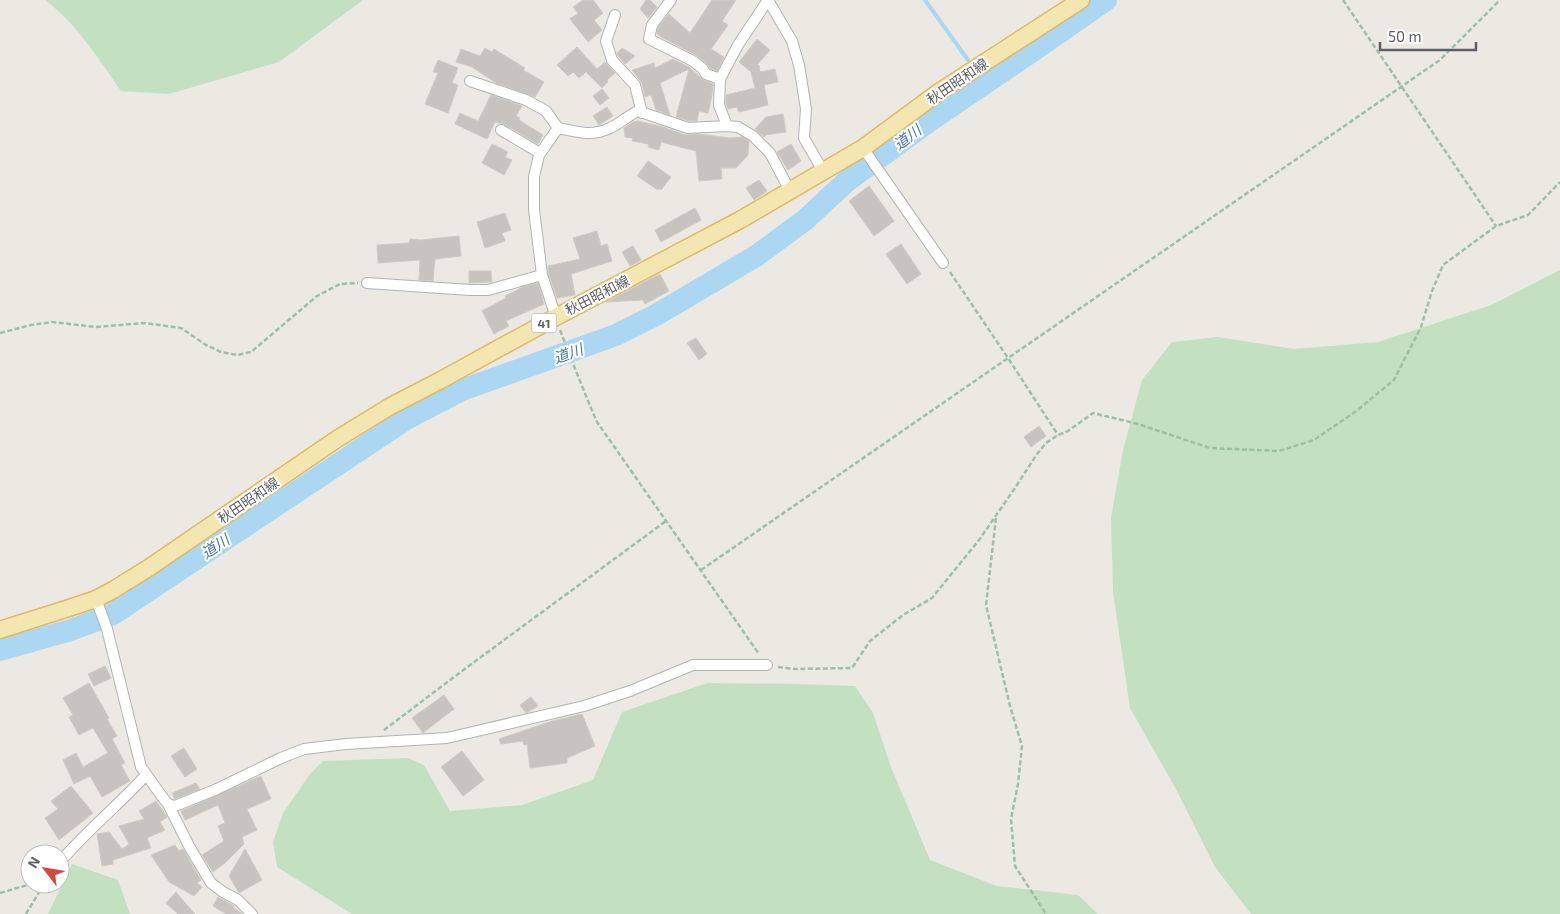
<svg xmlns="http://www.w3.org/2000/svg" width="1560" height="914" viewBox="0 0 1560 914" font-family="'Exo 2','Noto Sans JP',sans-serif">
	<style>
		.green { fill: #c4e0c3 }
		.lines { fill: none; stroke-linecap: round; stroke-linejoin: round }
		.stream { stroke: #abd7f3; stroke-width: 4 }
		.river { stroke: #abd7f3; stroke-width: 22 }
		.building { fill: #c7c4c0; stroke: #d0cbc2 }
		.street-casing { stroke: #b0b3b6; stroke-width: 12 }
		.primary-casing { stroke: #deb96a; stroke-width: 19 }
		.path { stroke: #9cc0a5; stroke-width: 2.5; stroke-dasharray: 5 2.5; stroke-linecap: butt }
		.street { stroke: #fff; stroke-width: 10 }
		.primary { stroke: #f4e6b0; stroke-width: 16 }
		.labels { text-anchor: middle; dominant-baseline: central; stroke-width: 4; stroke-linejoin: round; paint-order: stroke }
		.shield { fill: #fff; stroke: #8c8e91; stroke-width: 1 }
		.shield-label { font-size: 12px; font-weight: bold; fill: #5b5e62 }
		.street-label { font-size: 14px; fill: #5b5e62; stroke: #fff }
		.water-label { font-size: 15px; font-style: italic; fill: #4c79a3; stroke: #fff }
	</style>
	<rect width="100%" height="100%" fill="#ece9e3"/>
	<!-- green -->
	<path class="green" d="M45,0H363L279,62L169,94L121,91C99,59 76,23 45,0Z
		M1560,270V914H1251L1215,867L1177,791L1130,708L1113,592L1111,518L1123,450L1142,380L1172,342L1218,337L1294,349L1378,342L1491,305Z
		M707,683L797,684L855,686L873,713L891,767L930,860L997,886L1078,895L1098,914H352L277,867L273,842L283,813L310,774L323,761L408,758L424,765L450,811L522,805L593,780L622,712Z
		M72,864L118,880L130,914H48Z"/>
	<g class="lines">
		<!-- stream -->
		<path class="stream" d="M925,0L968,60
			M980,80L983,85"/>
		<!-- river -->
		<path class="river" d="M0,650L71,630L113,614L406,419L462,390L616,335L656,315L756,256L805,220L847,181L928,122L1027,55L1106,0"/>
	</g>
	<!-- building -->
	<path class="building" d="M583,0H593L603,13L594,20L602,30L588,42L570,19L578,13L573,7Z
		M646,0H650L657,7L648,18L640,9Z
		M712,0H736L722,21L728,25L711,49L724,57L717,71L710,68L706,63L696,55L661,37L657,34L658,28L669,14L690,33Z
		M757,39L770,50L757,65H759L760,72L775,69L778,82L764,85L768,105L739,112L737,107L728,109L726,104V95L755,88L751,72L739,62Z
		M577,47L597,69L605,62L615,73L607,80L608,82L602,88L586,72L579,78L573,72L568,76L557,65Z
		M485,48L492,52L494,49L525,68L523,70L544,82L535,97L496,83L472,67L456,62L461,49L480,56Z
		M622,48L635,56L625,64L618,56L617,53Z
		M673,59L689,67L703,80L713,84L712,95L708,113L699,111L697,121H689L676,117L689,69L660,83L670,115L656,110L651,95L645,97L642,83L632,70L654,63L655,68Z
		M438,60L458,68L452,83L458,85L448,113L425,104L438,73L433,72Z
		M602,89L609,98L600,105L593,96Z
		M491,95L522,106L516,116L520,118L519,120L543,135L538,144L504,124L495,122L487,139L455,124L460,113L478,121Z
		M607,107L613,116L599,125L593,116Z
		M783,114L786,132L766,135L764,137L755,129L766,117Z
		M638,121L660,126L686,135L698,134L730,138L742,137L749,141L748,155L736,168H721L722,179L699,181L696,151L661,142L659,150L648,147L649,144L632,141L633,138L625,137L624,128L633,122Z
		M492,144L508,152L505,157L512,160L504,175L482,163Z
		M791,144L801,161L788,170L777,152Z
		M648,161L671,177L661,190L659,188L658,190L637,176Z
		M759,180L767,191L754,200L746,188Z
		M869,186L894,221L874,236L849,201Z
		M695,208L701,220L661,242L655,230Z
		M505,213L511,230L502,233L505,241L485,248L477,222Z
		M597,231L601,246L607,244L612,261L571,274L575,295L557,298L549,275L548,266L580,259L573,238Z
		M459,236L461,256L435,259L433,281L419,280L420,260L378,263L377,245L409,243L410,239L421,240Z
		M901,244L921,274L907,284L886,254Z
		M633,246L641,260L630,266L622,252Z
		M469,271H491L492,282L469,283Z
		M660,274L669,291L645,304L643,300L606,302Z
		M538,283L544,304L506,321L509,326L494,334L482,311L506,298L505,296L523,287Z
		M696,338L707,354L699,360L687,343Z
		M1039,426L1046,436L1031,447L1024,437Z
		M105,666L111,678L94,686L88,674Z
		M89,683L109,718L107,719L117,736L112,739L125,763L121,765L130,781L102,797L90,776L74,784L63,760L76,753L83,767L108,753L93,728L79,735L69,717L73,715L63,698Z
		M444,695L454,709L423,733L412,718Z
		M531,697L538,706L526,713L520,705Z
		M582,714L595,746L567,758V763L530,768L527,744L524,745L523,741L501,744L499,739L552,721Z
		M184,748L197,769L185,777L171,756Z
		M462,751L484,780L463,796L441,767Z
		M261,776L271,799L247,809L257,830L242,837L244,844L225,863L213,872L202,855L224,841L218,826L225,823L218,805L185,820L181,811Z
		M196,783L200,789L175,799L172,793Z
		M71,786L93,813L59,840L45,818L58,809L51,801Z
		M156,801L167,817L160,822L165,830L147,838L151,848L113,860V864L102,866L97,834L109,832L122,849L129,844L119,826L144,819L139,811Z
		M175,845L179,851L183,849L201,880L197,883L202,887L194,896L169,882L151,855Z
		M245,849L262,880L239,893L229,876Z
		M176,892L186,904L195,914H178L166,903Z
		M218,897L234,906L233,907L242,914H226L213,906Z"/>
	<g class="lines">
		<!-- street casing -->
		<g class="street-casing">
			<path id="street" d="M671,0L652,25L649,39L693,61L702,68L706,74L720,79
				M768,0L792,41L799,65L806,109L804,138L823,171
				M615,15L606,41L612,60L635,85L642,113
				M470,81L526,100L546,111L558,128
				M727,126L719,105L720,79L738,45L768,0
				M501,130L540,153
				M863,148L943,263
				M367,283L470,290H488L542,275
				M556,317L542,275L534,210V177L539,155L558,128C578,132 591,137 610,128C620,124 627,116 638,111L688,128L727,126L738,127L753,136L770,153L790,191
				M96,599L107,629L141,767L163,798L168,804L175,806L217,789L281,758L304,749L346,744L447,738L584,706L630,691L693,665H767
				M168,804L189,846L211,883L223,892L238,900L252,914
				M60,862C86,831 119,805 146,775"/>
		</g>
		<!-- primary casing -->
		<g class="primary-casing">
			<path id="primary" d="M0,630L69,608L96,599L113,590L150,567L337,439L389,407L441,380L556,317L740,220L863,148L939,92L1081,0"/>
		</g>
		<!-- path -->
		<path class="path" d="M1343,0L1496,226
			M950,272L1008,358L1058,435
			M560,330C572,361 584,392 597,422L759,654
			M0,333L31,325L52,322L96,327L144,323L181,328L206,345L221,352L237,355L251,352L317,296L340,284L358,283
			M996,518L986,605L1010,706L1022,746L1018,784L1011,819L1015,866L1046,914
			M701,570L1440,60L1500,0
			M778,667L794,669L852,668L870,641L903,615L932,598L979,540L1015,488L1037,454L1046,443L1058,435L1068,431L1093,413L1138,424L1210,448L1279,451L1314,440L1355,412L1394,380L1421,327L1432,291L1443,265L1496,226L1528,215L1560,182
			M384,730L466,668L666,521
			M0,893L31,884
			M26,914L44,884"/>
		<!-- street -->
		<use href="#street" class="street"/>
		<!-- primary -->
		<use href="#primary" class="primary"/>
	</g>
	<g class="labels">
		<!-- shield labels -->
		<rect class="shield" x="531.5" y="313.5" width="25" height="19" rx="4"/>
		<g class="shield-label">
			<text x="544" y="323">41</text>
		</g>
		<!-- street labels -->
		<g class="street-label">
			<text transform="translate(957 81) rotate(-34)">秋田昭和線</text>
			<text transform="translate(597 295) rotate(-27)">秋田昭和線</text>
			<text transform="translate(248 500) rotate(-34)">秋田昭和線</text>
		</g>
		<!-- water labels -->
		<g class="water-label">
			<text transform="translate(907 137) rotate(-37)">道川</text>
			<text transform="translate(568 353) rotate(-20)">道川</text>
			<text transform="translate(215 546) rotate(-34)">道川</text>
		</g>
	</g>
	<!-- north arrow -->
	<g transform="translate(45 869) rotate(301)"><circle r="24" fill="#ffffff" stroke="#bdbfc0"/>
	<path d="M0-4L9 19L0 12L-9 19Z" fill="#d24843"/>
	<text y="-8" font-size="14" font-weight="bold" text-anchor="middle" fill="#5b5e62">N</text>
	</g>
	<!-- scale -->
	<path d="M1380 42v8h96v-8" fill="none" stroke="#5b5e62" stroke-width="2.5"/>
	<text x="1388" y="42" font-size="15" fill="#5b5e62" stroke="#ffffff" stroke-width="4" paint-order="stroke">50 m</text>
</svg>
